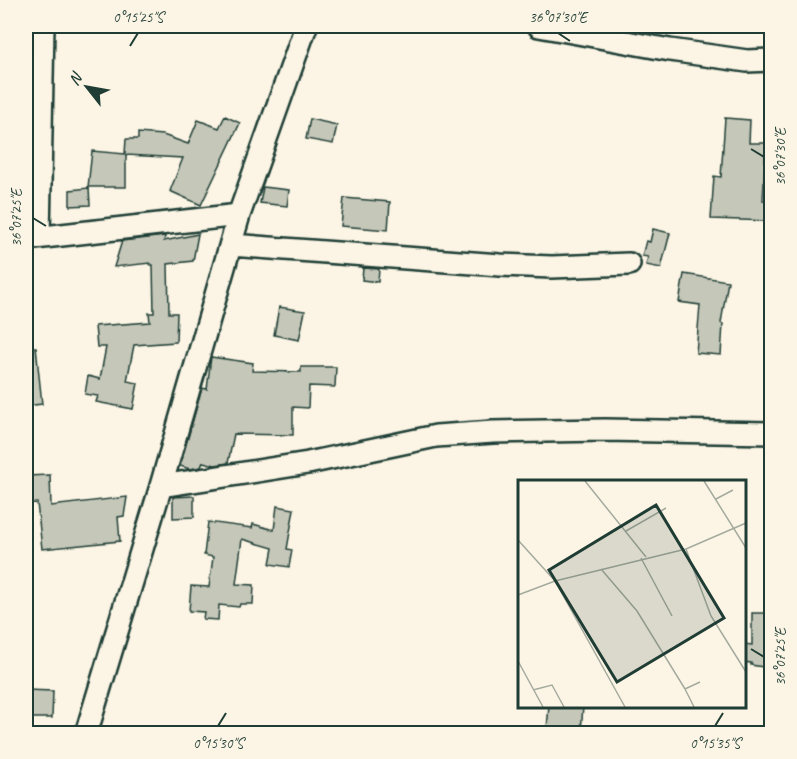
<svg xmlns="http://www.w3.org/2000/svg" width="797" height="759" viewBox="0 0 797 759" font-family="Caveat,sans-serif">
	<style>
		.building { fill: #c5c7b9; stroke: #1f3d34; stroke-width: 1.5 }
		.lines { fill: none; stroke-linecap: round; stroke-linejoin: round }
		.minor-casing { stroke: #1f3d34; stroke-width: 26 }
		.minor { stroke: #fcf5e5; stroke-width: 21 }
		.ticks { fill: none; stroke: #1f3d34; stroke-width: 2 }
		.inset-road { fill: none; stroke: #a4ab9e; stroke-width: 1.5 }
		.view { fill: #1f3d34; fill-opacity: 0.15; stroke: #1f3d34; stroke-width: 3 }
		.inset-edge { fill: none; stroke: #1f3d34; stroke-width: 3 }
		.neatline { fill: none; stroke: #1f3d34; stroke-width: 2 }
		.ticks-label { font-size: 15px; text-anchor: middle; fill: #1f3d34 }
	</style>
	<rect width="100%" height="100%" fill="#fcf5e5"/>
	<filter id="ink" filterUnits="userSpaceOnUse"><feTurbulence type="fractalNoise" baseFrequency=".0167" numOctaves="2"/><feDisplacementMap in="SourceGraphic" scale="12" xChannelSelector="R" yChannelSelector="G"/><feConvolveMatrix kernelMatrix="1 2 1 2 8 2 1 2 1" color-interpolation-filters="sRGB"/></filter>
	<g filter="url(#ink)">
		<!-- building -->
		<path class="building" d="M225,116L240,123L201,205L170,191L183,158L126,155V187H88L92,151L125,154L126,139H138V133L163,135L188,144L198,120L219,128Z
			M725,118L750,120L749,143H766L763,200L771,201V221L711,219L714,176L721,177Z
			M310,119L337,125L333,144L306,139Z
			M263,187L289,190L287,206L260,203Z
			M89,188L90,205L70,206V190Z
			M344,198L390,202L388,230L341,226Z
			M653,229L670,233L661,268L646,265L648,257L642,256L646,241L650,242Z
			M198,234L193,261L168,264L169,313H177L176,342L134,345L127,381L138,383L133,409L96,402L98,396L85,394L88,376L100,379L106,347H97L95,326L150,322L149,313H154L153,265H150V263L114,267L122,241L165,236L164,241Z
			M363,268L379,269L378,282L362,280Z
			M684,274L728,281L721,323L723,324L721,355L696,353L700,305L679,302Z
			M279,307L305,311L299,340L274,335Z
			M26,347H36L42,404L26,406Z
			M211,357L253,363L252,371L301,372V367H336L335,387L309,386L308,408L293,407V435L234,434L228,463L215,465L203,462L201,467L190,469L180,466L202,388L207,389Z
			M50,475L51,506L127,497L124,516L118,517L120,541L42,549L37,503L26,504V476Z
			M194,496V517L173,518V497Z
			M277,506L294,509L287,549L292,550L289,567L270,564L273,548L242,539L236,584L254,585L253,604H240L239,607L219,605L218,620L203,619L204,612L189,611L191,586L209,587L213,557L204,555L208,522L252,528L253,524L274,530Z
			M752,613H767V647L771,648L769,668L751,665V663L744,662V644L752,645Z
			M26,690L53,691L52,718H26Z
			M549,706H583L581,732L554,734L555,729L547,728Z"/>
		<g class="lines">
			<!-- minor casing -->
			<g class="minor-casing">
				<path id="minor" d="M539,26L670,50L747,61L772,60
					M39,237L43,26
					M26,239L239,215
					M231,245L500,265L552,267L629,264
					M161,486L308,463L436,436L493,432L605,430L772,433
					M86,734L161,486L239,215L306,26"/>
			</g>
			<!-- minor -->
			<use href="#minor" class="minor"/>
		</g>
	</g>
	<!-- ticks -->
	<path class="ticks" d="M558,33L570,41M130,46L138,33M751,149L764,157M33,218L46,226M751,649L764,657M218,726L226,713M715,726L723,713"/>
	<!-- overview -->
	<g transform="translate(518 480)">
		<rect width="228" height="228" fill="#fcf5e5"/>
		<path class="inset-road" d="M67,1L128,77M186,1L228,68M198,19L215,10M108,51L148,28M0,60L37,101L107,227M168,69L193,136L228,192M123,78L154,136M83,89L119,131L167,209L182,202M0,115L37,101L168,69L228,43M0,181L25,227M167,209L176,227M15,210L34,205L46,227"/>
		<path class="view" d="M138,25L206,138L99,202L31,90Z"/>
		<rect width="228" height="228" class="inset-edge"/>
	</g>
	<!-- margin -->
	<rect width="797" height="759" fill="none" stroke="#fcf5e5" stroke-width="66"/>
	<!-- north arrow -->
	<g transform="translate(87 87) rotate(301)" stroke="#fcf5e5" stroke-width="4.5" paint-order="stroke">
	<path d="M0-4.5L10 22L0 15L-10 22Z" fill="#1f3d34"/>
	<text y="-9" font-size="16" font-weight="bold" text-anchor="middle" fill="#1f3d34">N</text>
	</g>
	<rect x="33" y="33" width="731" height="693" class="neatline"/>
	<g class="ticks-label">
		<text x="138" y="22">0°15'25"S</text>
		<text x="558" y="22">36°07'30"E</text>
		<text transform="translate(780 157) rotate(-90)" y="5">36°07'30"E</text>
		<text transform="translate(16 218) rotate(-90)" y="5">36°07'25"E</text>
		<text transform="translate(780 657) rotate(-90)" y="5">36°07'25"E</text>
		<text x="218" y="748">0°15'30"S</text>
		<text x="715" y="748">0°15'35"S</text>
	</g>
</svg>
